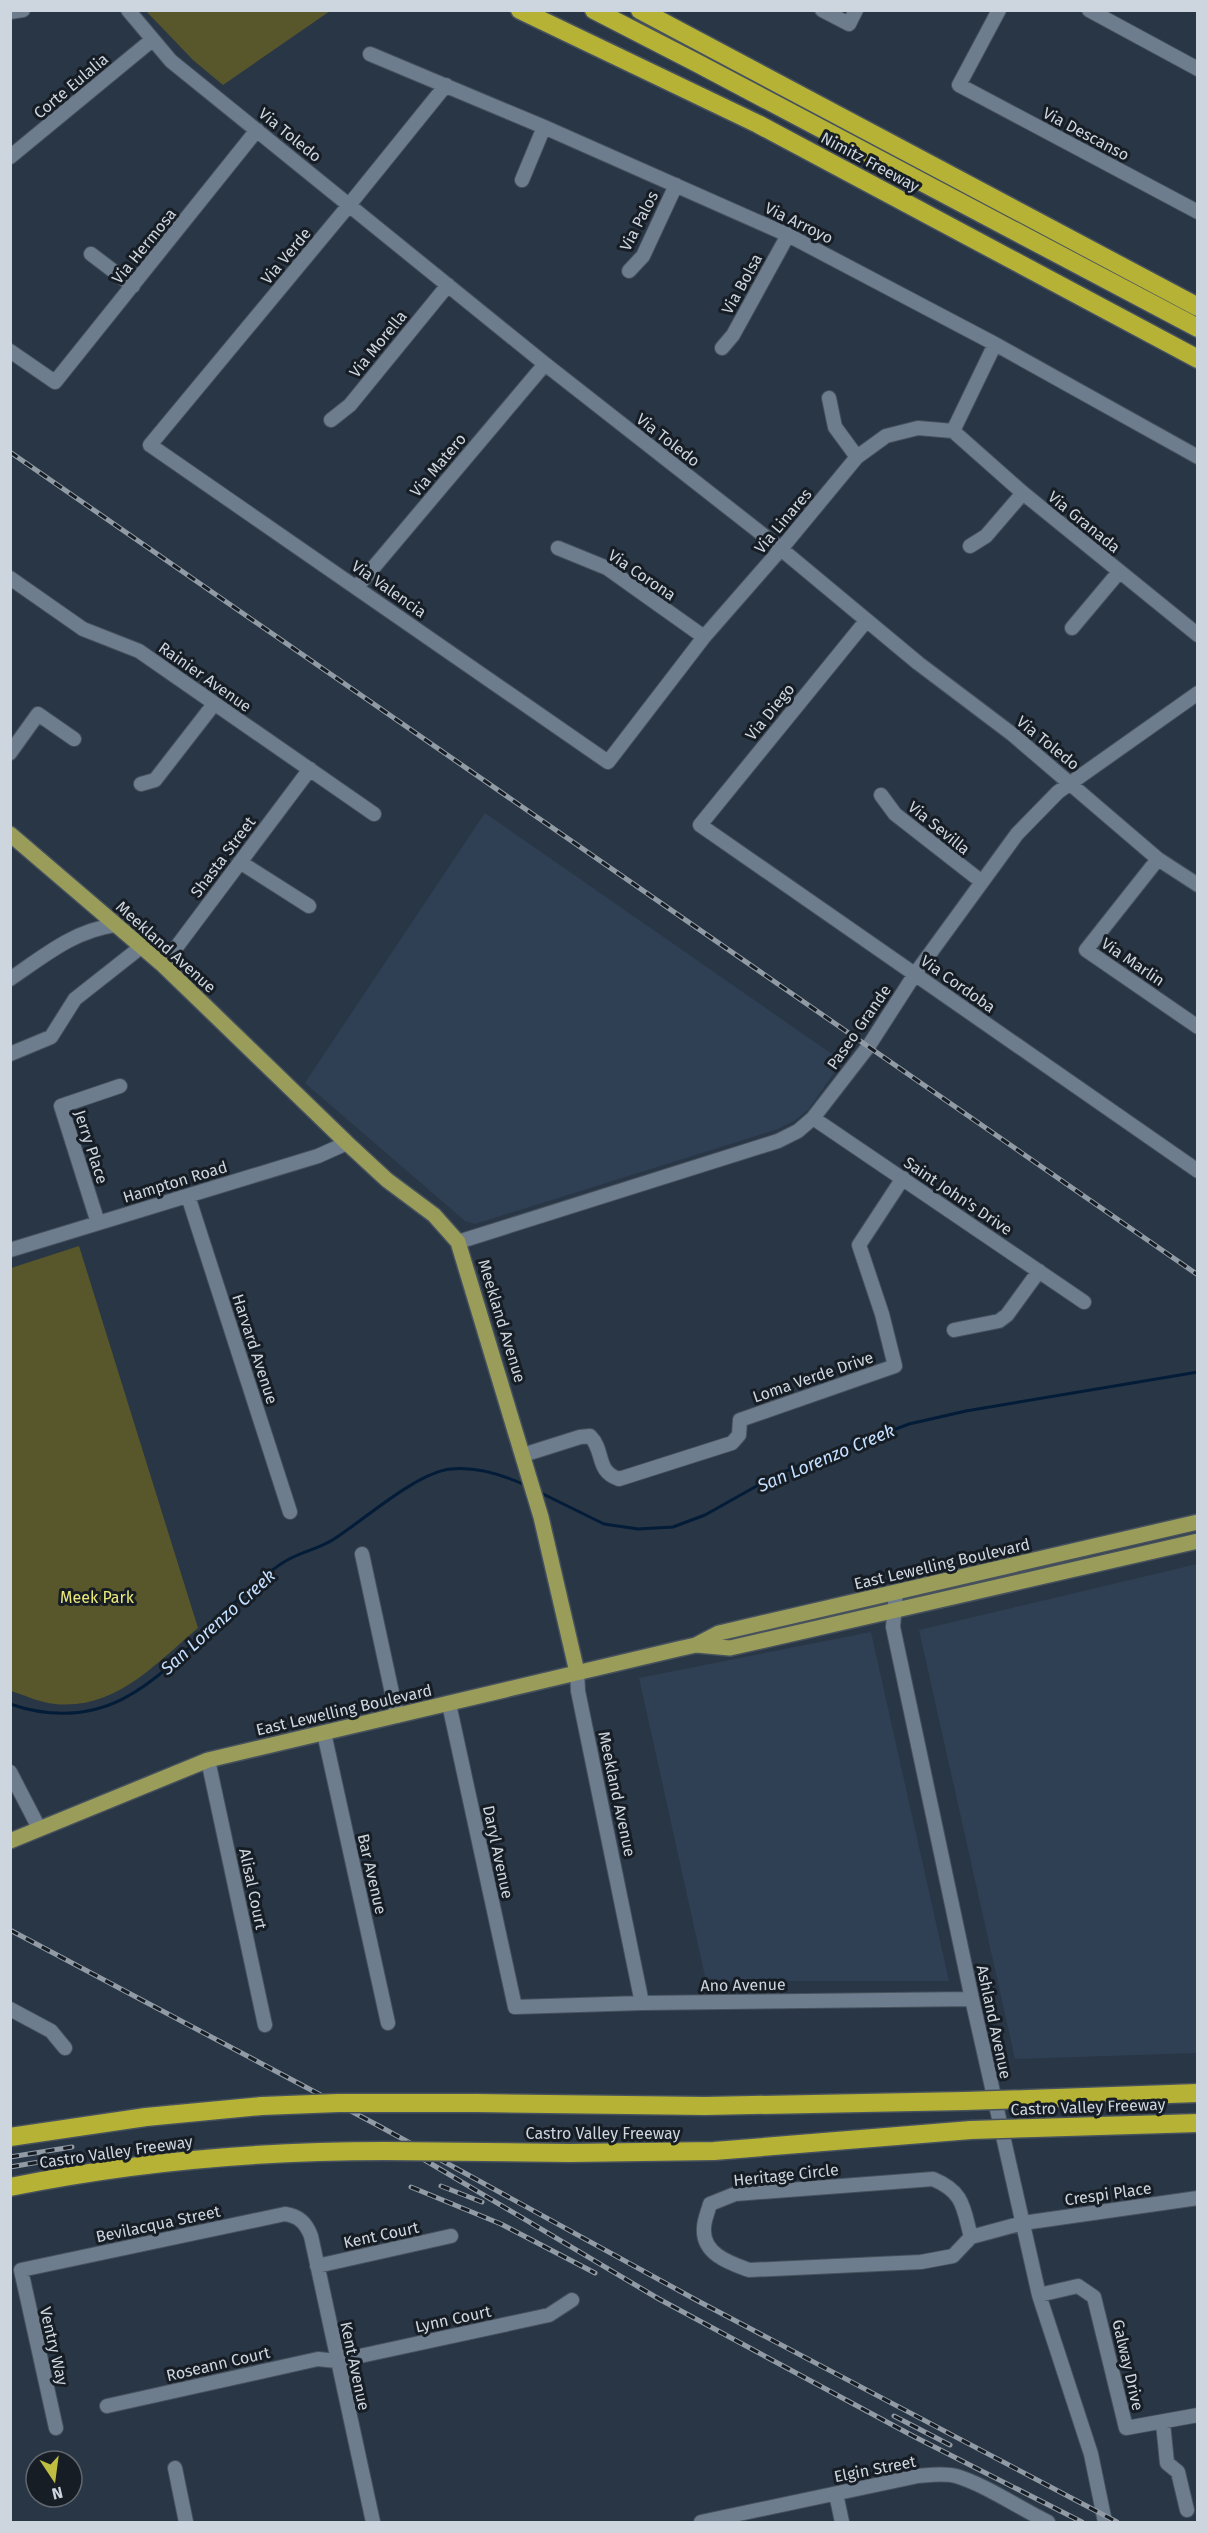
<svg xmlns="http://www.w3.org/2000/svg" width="1208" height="2533" viewBox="0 0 1208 2533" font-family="'Fira Sans',sans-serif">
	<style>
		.built { fill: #2f4054 }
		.green { fill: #58572b }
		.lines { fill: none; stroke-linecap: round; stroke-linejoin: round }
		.stream { stroke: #031c38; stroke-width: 3 }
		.minor-casing { stroke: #46515d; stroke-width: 16 }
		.major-casing { stroke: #46515d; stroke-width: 18 }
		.highway-casing { stroke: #46515d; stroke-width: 21 }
		.minor { stroke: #6e7d8e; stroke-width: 14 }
		.major { stroke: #999d59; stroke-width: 15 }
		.highway { stroke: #b5b235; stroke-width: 18 }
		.rail-casing { stroke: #919ba6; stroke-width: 5 }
		.rail { stroke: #171d24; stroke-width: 3; stroke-dasharray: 9; stroke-linecap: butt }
		.highway-bridge-casing { stroke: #46515d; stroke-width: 21; stroke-linecap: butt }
		.highway-bridge { stroke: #b5b235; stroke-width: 18 }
		.labels { text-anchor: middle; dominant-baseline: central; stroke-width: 6; stroke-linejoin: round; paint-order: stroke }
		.street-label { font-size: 16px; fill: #cdd5de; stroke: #171d24 }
		.park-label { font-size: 16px; fill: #ebea7b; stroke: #171d24 }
		.water-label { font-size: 18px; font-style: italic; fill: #c3dfff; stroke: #171d24 }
	</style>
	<rect width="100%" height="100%" fill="#293645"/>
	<!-- built -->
	<path class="built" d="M485,813L842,1061L809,1109L794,1121L778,1129L475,1224L465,1221L305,1083Z
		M1197,1564V2053L1015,2059L919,1630Z
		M871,1632L949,1981H706L639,1678Z"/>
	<!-- green -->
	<path class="green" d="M146,11H330L223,85L193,60Z
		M79,1246L198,1628C155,1664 116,1710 55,1704C41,1703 24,1695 11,1691V1268Z"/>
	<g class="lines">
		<!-- stream -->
		<path class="stream" d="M539,1492L604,1524L638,1529L673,1527L705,1515L778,1474L909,1424L966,1411L1198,1372
			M10,1704C127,1744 179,1649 255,1584C264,1577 274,1568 284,1562C300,1552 319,1549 334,1539C364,1520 417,1472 451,1469C476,1466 503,1475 525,1485"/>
		<!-- minor casing -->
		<g class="minor-casing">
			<path id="minor" d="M128,10L171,61L545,364L781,549L918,663L1012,734L1158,859L1198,885
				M822,10L849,24L856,10
				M999,10L959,85L1198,212
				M1089,10L1198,69
				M10,12L23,10
				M370,54L544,127L788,235L995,344L1198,457
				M446,85L345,210L150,445L608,762L704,637L781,549L857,457L886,436L918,428L953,431L995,344
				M10,157L152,40
				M522,180L544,127
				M91,254L133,286
				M629,271L643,256L676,185
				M722,348L733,335L788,235
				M10,351L55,382L257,130
				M829,398L835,427L857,457
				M331,420L350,405L448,285
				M953,431L1023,493L1198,635
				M970,546L986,536L1023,493
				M558,548L607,568L704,637
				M10,578L83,629L139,651L374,814
				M357,587L545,364
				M866,621L700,825L1198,1171
				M1072,628L1119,572
				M10,753L38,714L74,739
				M141,784L155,780L214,704
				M881,795L895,814L982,882
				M1158,859L1086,950L1198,1027
				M240,862L309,906
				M163,965L310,769
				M10,979C44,956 73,931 115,925
				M10,1054L51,1037L75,999L141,947
				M813,1118L1084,1302
				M188,1196L290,1512
				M98,1223L61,1106L120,1086
				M458,1242L778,1141L798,1131L813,1118L868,1047L915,974L1017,834L1058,792L1198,693
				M10,1250L318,1156L347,1143
				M954,1330L999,1321L1007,1315L1039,1271
				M523,1455L580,1437L590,1436C605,1451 595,1471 619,1479L732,1443L739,1435L740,1420L895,1366L882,1314L859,1245L903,1178
				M362,1554L397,1716
				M896,1592L893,1627L972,1999L1039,2295L1091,2454L1105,2522
				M577,1672L578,1691L642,2003
				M449,1704L515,2007L642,2003L972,1999
				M324,1733L388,2023
				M208,1760L265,2025
				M10,1772L39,1828
				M10,2009L51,2031L65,2048
				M971,2237C963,2207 964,2192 933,2179L735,2194L710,2204C708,2212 704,2220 704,2228C702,2254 730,2263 749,2270L921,2262L953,2256L971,2237L1023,2223L1198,2198
				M317,2266L451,2236
				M1039,2295L1078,2286L1094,2297L1126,2428L1198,2415
				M107,2406L318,2359L337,2361L549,2315L572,2300
				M1163,2423L1167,2463L1178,2472L1187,2510
				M56,2428L21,2270L285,2214C299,2216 306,2223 311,2236L373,2522
				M175,2468L186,2522
				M836,2494L842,2522
				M701,2522L918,2476C930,2475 944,2473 956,2476C984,2484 1021,2509 1048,2522"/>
		</g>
		<!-- major casing -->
		<g class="major-casing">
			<path id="major" d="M10,834L163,965L347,1143L387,1180L434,1215L458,1242L541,1517L577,1672
				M696,1645L730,1648L1198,1541
				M10,1841L208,1760L678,1649L696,1645L719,1633L1198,1522"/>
		</g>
		<!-- highway casing -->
		<g class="highway-casing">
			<path id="highway" d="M520,10L758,124L1198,359
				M594,10L695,62L1198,328
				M640,10L1198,307
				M1028,2099L1198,2093
				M477,2103L705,2106L965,2101
				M1034,2128L1198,2123
				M10,2137L146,2117L262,2106
				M570,2153L714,2151L971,2130
				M10,2187C133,2162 260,2151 385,2151"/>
		</g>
		<!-- minor -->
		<use href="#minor" class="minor"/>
		<!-- major -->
		<use href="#major" class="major"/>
		<!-- highway -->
		<use href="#highway" class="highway"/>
		<!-- rail casing -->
		<g class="rail-casing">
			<path id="rail" d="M10,452L1198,1275
				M10,1930L379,2126L698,2301L1117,2522
				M10,2157L72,2147
				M423,2159L659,2299L913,2436L1082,2522
				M10,2167L74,2156
				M441,2186L482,2202
				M411,2187L501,2224L595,2273
				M894,2416L950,2445"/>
		</g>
		<!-- rail -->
		<use href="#rail" class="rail"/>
		<!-- highway-bridge casing -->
		<g class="highway-bridge-casing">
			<path id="highway-bridge" d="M965,2101L1028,2099
				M262,2106L338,2103H477
				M971,2130L1034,2128
				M385,2151L570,2153"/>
		</g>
		<!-- highway-bridge -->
		<use href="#highway-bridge" class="highway-bridge"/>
	</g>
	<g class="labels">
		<!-- street labels -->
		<g class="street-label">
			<text transform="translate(71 86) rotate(-40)">Corte Eulalia</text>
			<text transform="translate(1086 134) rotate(28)">Via Descanso</text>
			<text transform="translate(290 135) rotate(39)">Via Toledo</text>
			<text transform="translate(870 162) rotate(28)">Nimitz Freeway</text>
			<text transform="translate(639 221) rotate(-63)">Via Palos</text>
			<text transform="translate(799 223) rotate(26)">Via Arroyo</text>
			<text transform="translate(144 246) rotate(-51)">Via Hermosa</text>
			<text transform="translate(286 256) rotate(-50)">Via Verde</text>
			<text transform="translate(742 284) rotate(-61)">Via Bolsa</text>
			<text transform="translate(378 344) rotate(-51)">Via Morella</text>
			<text transform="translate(668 440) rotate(38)">Via Toledo</text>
			<text transform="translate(438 465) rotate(-50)">Via Matero</text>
			<text transform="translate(783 521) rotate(-50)">Via Linares</text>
			<text transform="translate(1084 522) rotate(39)">Via Granada</text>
			<text transform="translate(642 575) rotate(34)">Via Corona</text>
			<text transform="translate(389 589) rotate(35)">Via Valencia</text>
			<text transform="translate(205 677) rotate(35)">Rainier Avenue</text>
			<text transform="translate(770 712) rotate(-51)">Via Diego</text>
			<text transform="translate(1048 743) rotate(39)">Via Toledo</text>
			<text transform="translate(939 828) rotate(39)">Via Sevilla</text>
			<text transform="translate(223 857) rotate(-53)">Shasta Street</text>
			<text transform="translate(166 947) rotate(42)">Meekland Avenue</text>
			<text transform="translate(1133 962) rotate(34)">Via Marlin</text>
			<text transform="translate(958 984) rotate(35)">Via Cordoba</text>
			<text transform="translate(859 1027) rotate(-55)">Paseo Grande</text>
			<text transform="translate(91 1147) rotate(72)">Jerry Place</text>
			<text transform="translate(175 1182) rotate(-17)">Hampton Road</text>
			<text transform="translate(958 1196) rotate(34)">Saint John's Drive</text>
			<text transform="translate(502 1321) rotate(73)">Meekland Avenue</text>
			<text transform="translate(255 1349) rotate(72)">Harvard Avenue</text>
			<text transform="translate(813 1377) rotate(-19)">Loma Verde Drive</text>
			<text transform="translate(942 1564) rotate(-13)">East Lewelling Boulevard</text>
			<text transform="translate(344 1710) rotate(-13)">East Lewelling Boulevard</text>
			<text transform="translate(617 1794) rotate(78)">Meekland Avenue</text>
			<text transform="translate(498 1852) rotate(78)">Daryl Avenue</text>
			<text transform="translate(372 1874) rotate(77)">Bar Avenue</text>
			<text transform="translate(253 1889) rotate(78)">Alisal Court</text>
			<text transform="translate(743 1985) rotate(-1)">Ano Avenue</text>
			<text transform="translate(994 2022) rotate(78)">Ashland Avenue</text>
			<text transform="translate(1088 2107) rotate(-2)">Castro Valley Freeway</text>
			<text x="603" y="2133">Castro Valley Freeway</text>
			<text transform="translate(116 2152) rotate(-8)">Castro Valley Freeway</text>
			<text transform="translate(786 2175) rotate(-6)">Heritage Circle</text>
			<text transform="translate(1108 2194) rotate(-8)">Crespi Place</text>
			<text transform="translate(158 2224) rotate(-12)">Bevilacqua Street</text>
			<text transform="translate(381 2235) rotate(-12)">Kent Court</text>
			<text transform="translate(453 2319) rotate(-12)">Lynn Court</text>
			<text transform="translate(54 2346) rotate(77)">Ventry Way</text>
			<text transform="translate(218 2364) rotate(-13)">Roseann Court</text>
			<text transform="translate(1128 2365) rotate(77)">Galway Drive</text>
			<text transform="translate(355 2366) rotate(78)">Kent Avenue</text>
			<text transform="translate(875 2469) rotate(-11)">Elgin Street</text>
		</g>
		<!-- park labels -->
		<g class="park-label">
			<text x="97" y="1597">Meek Park</text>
		</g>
		<!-- water labels -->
		<g class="water-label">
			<text transform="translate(826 1458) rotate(-23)">San Lorenzo Creek</text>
			<text transform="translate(218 1622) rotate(-42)">San Lorenzo Creek</text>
		</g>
	</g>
	<!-- border -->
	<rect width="1208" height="2533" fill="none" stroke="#cdd5de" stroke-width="24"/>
	<!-- north arrow -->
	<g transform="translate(54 2479) rotate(167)"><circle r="28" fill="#171d24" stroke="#60676e" stroke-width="1.5"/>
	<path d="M0-4.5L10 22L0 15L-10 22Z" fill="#c0be40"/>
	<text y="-9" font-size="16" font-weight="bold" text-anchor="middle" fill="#cdd5de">N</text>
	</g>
</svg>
